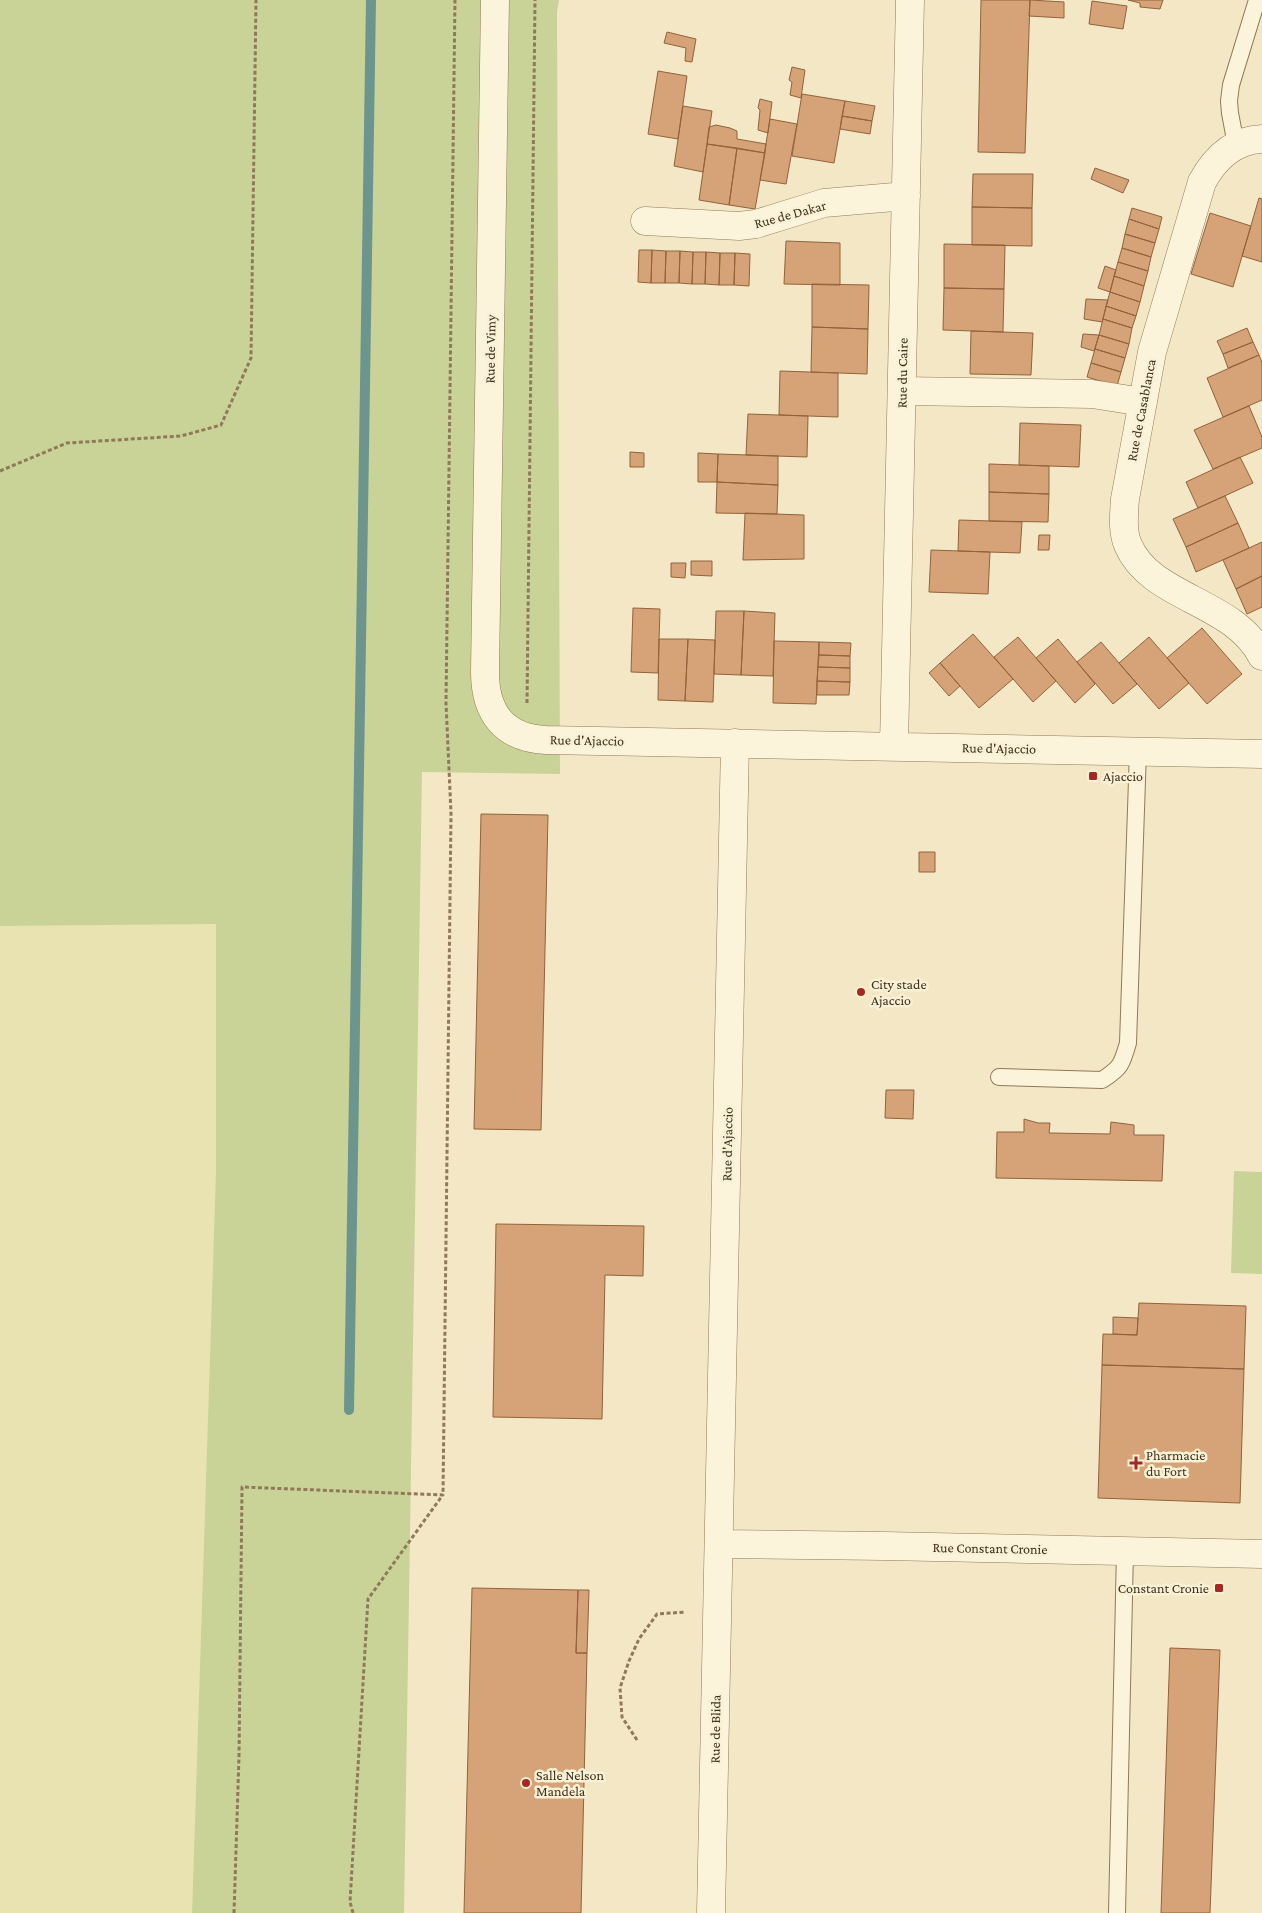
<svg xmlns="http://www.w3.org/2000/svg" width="1262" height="1913" viewBox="0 0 1262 1913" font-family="'Crimson Pro',serif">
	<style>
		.farmland { fill: #e9e3b1 }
		.green { fill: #c9d397 }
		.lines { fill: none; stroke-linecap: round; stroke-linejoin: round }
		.stream { stroke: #6c958d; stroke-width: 10 }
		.building { fill: #d5a377; stroke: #92623c }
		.service-casing { stroke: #907958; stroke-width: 18 }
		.minor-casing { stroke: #907958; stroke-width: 29 }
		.path { stroke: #907958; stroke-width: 3; stroke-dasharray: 4 2.5; stroke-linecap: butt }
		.service { stroke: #fcf4da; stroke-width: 16 }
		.minor { stroke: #fcf4da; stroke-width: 28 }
		.poi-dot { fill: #a62822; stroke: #f9f1d5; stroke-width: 2 }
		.labels { text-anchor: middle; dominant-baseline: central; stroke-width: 5; stroke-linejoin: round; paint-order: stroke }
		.street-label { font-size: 14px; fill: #3f2f1e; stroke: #f9f1d5 }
		.poi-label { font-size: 14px; fill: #3f2f1e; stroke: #f9f1d5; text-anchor: start }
	</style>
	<rect width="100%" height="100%" fill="#f3e7c5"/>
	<!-- farmland -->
	<path class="farmland" d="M216,924V1170L192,1913H0V926Z"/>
	<!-- green -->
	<path class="green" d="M0,0H559L557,12L560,774L422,772L404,1913H192L216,1170V924L0,926Z
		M1234,1171L1262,1172V1274L1231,1273Z"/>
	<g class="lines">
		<!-- stream -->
		<path class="stream" d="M349,1410L371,0"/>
	</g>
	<!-- building -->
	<path class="building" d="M981,0H1030L1025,153L978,152Z
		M1030,0L1064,2V18L1029,16Z
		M1128,0H1163L1160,9L1140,7V3Z
		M1092,1L1127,6L1123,29L1089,24Z
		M667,32L696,39L692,62L685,61L686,48L664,43Z
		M792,67L805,70L801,98L790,95L792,82L789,80Z
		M658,71L687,76L678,139L648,134Z
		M802,94L845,101L834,163L792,156Z
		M760,99L772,102L768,133L758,130L760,110L758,108Z
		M845,101L875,106L872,121L842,116Z
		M683,106L712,111L703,172L674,166Z
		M842,116L872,121L870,134L840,129Z
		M770,119L797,124L786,184L760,180Z
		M716,125L730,128L737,131V139L766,144L765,153L707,144L709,127Z
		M707,144L737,148L729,205L699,200Z
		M737,148L765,153L755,209L729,205Z
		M1095,168L1129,180L1123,193L1091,179Z
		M973,174H1033L1032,208L972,207Z
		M1259,198L1262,199V262L1242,256Z
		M972,207L1032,208V246L972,245Z
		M1132,208L1162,217L1159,229L1129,219Z
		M1210,213L1251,226L1233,287L1191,274Z
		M1129,219L1159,229L1155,243L1125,234Z
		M1125,234L1155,243L1151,257L1122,248Z
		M786,241L840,243V285L784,284Z
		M944,244L1005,245L1004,289L944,288Z
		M1122,248L1151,257L1148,271L1118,262Z
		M639,250H652L651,283L638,282Z
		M652,250L666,251L665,283H651Z
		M666,251H680L679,283H665Z
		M680,251L693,252L692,284L679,283Z
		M693,252H706L705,284H692Z
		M706,252L720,253L719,285L705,284Z
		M720,253H735L734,285H719Z
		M735,253L750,254L749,286L734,285Z
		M1118,262L1148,271L1144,286L1114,276Z
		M1105,266L1116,270L1110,292L1098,288Z
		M1114,276L1144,286L1140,302L1110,292Z
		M812,284L869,285L868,329L812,327Z
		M944,288L1004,289L1003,332L943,330Z
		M1110,292L1140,302L1136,316L1106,306Z
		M1086,299L1108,300L1102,322L1084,319Z
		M1106,306L1136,316L1132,328L1103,319Z
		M1103,319L1132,328L1129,344L1099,335Z
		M812,327L868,329L867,374L811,372Z
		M1247,328L1253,342L1223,354L1217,341Z
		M971,331L1033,333L1031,375L970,374Z
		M1083,334L1099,335L1094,351L1081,347Z
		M1099,335L1129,344L1125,358L1095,349Z
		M1253,342L1259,355L1228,368L1223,354Z
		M1095,349L1125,358L1121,372L1091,363Z
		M1259,355L1262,363V400L1223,417L1207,378Z
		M1091,363L1121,372L1117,386L1087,377Z
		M780,371L838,373V417L779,415Z
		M1249,406L1262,437V448L1213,469L1194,430Z
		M748,414L808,416L807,457L746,455Z
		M1020,423L1081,425L1079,467L1019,465Z
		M630,452L644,453V467H630Z
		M698,453L718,454L717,482H698Z
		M718,454L778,456V485L717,482Z
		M1240,457L1253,483L1198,508L1186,482Z
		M989,464L1049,466V494L989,492Z
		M717,482L778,485L777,514L716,513Z
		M989,492L1049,494L1048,522L989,521Z
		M1225,496L1238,523L1186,547L1173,519Z
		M745,513L804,515V559L743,560Z
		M959,520L1022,522L1020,553L958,551Z
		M1238,523L1249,548L1196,572L1186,547Z
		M1039,535H1050L1049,550H1038Z
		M1262,542V576L1236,589L1223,560Z
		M931,550L990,552L988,594L929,592Z
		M691,561H712V576L691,575Z
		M671,563H686L685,578L671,577Z
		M1262,576V607L1247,614L1236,589Z
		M633,608L660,609L658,673L631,672Z
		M716,611H744L741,675L714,674Z
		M744,611L775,613L773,676L741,675Z
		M1202,628L1242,674L1207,704L1167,658Z
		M973,634L1013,679L979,708L940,663Z
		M1018,637L1056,681L1033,702L994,657Z
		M1149,637L1189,683L1159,709L1119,663Z
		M659,639H688L685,701L658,700Z
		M688,639L715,640L713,702L685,701Z
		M1058,639L1095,684L1075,703L1036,658Z
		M774,641L819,642L816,704L773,703Z
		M819,642L851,643L850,656L819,655Z
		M1101,642L1137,684L1113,704L1077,662Z
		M819,655L850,656V668L818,667Z
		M940,663L960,686L949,696L929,673Z
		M818,667L850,668V682L817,681Z
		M817,681L850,682L849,695H817Z
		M481,814L548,815L541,1130L474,1129Z
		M919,852H935V872H919Z
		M886,1090H914L913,1119L885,1118Z
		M1024,1119L1038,1123H1050L1049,1133L1110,1134L1111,1122L1134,1125V1135H1164L1162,1181L996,1178L997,1132H1024Z
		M496,1224L644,1226L643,1276L605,1275L602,1419L493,1417Z
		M1139,1303L1246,1306L1244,1369L1102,1365L1103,1334L1137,1335Z
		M1113,1317L1138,1318L1137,1335L1113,1334Z
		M1102,1365L1244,1369L1240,1503L1098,1498Z
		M472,1588L578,1590L576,1653H587L581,1913H464Z
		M578,1590H589L587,1653H576Z
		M1170,1648L1220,1650L1210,1913H1161Z"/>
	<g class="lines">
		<!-- service casing -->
		<g class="service-casing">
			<path id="service" d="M1236,145L1230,113L1229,101L1231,85L1257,0
				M999,1077L1102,1080C1121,1068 1122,1064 1128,1043L1138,751
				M1117,1913L1125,1551"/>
		</g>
		<!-- minor casing -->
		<g class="minor-casing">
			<path id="minor" d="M495,0L485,672C485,713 504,738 546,740L1262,754
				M1262,139C1234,140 1215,158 1202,182L1152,352L1125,499C1124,514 1122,531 1128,545C1151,599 1233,600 1262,656
				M645,221L739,226L756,224L824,203L906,196
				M902,391L1092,394L1143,402
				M894,746L910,0
				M719,1544L884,1546L1262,1554
				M711,1913L735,743"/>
		</g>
		<!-- path -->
		<path class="path" d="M0,471L67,443L181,436L221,425L251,358L256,0
			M527,703L535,0
			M637,1740L622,1717L620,1688L629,1661L639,1639L657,1614L686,1612
			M234,1913L239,1756L242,1487L443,1495L451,813L446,703L455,0
			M353,1913L350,1902L368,1599L442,1496"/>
		<!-- service -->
		<use href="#service" class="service"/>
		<!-- minor -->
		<use href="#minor" class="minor"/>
	</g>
	<!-- markers -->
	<g class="poi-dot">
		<rect x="1088" y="771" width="10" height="10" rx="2.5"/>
		<circle cx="861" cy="992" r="5"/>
		<path d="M1133.5 1455.5h5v5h5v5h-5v5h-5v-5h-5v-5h5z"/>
		<rect x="1214" y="1583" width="10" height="10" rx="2.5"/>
		<circle cx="526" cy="1783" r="5"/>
	</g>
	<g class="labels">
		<!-- street labels -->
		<g class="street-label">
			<text transform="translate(790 214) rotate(-15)">Rue de Dakar</text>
			<text transform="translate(490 349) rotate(-89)">Rue de Vimy</text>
			<text transform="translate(902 373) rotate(-89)">Rue du Caire</text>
			<text transform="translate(1141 410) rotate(-79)">Rue de Casablanca</text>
			<text transform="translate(587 740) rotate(1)">Rue d'Ajaccio</text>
			<text transform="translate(999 748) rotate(1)">Rue d'Ajaccio</text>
			<text transform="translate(727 1144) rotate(-89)">Rue d'Ajaccio</text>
			<text transform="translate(990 1548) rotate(1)">Rue Constant Cronie</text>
			<text transform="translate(715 1729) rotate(-89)">Rue de Blida</text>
		</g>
		<!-- poi labels -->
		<g class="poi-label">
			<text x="1103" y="776">Ajaccio</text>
			<text x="871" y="984">City stade<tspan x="871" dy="16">Ajaccio</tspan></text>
			<text x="1146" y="1455">Pharmacie<tspan x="1146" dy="16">du Fort</tspan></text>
			<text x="1209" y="1588" text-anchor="end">Constant Cronie</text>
			<text x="536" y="1775">Salle Nelson<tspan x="536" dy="16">Mandela</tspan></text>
		</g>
	</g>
</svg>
